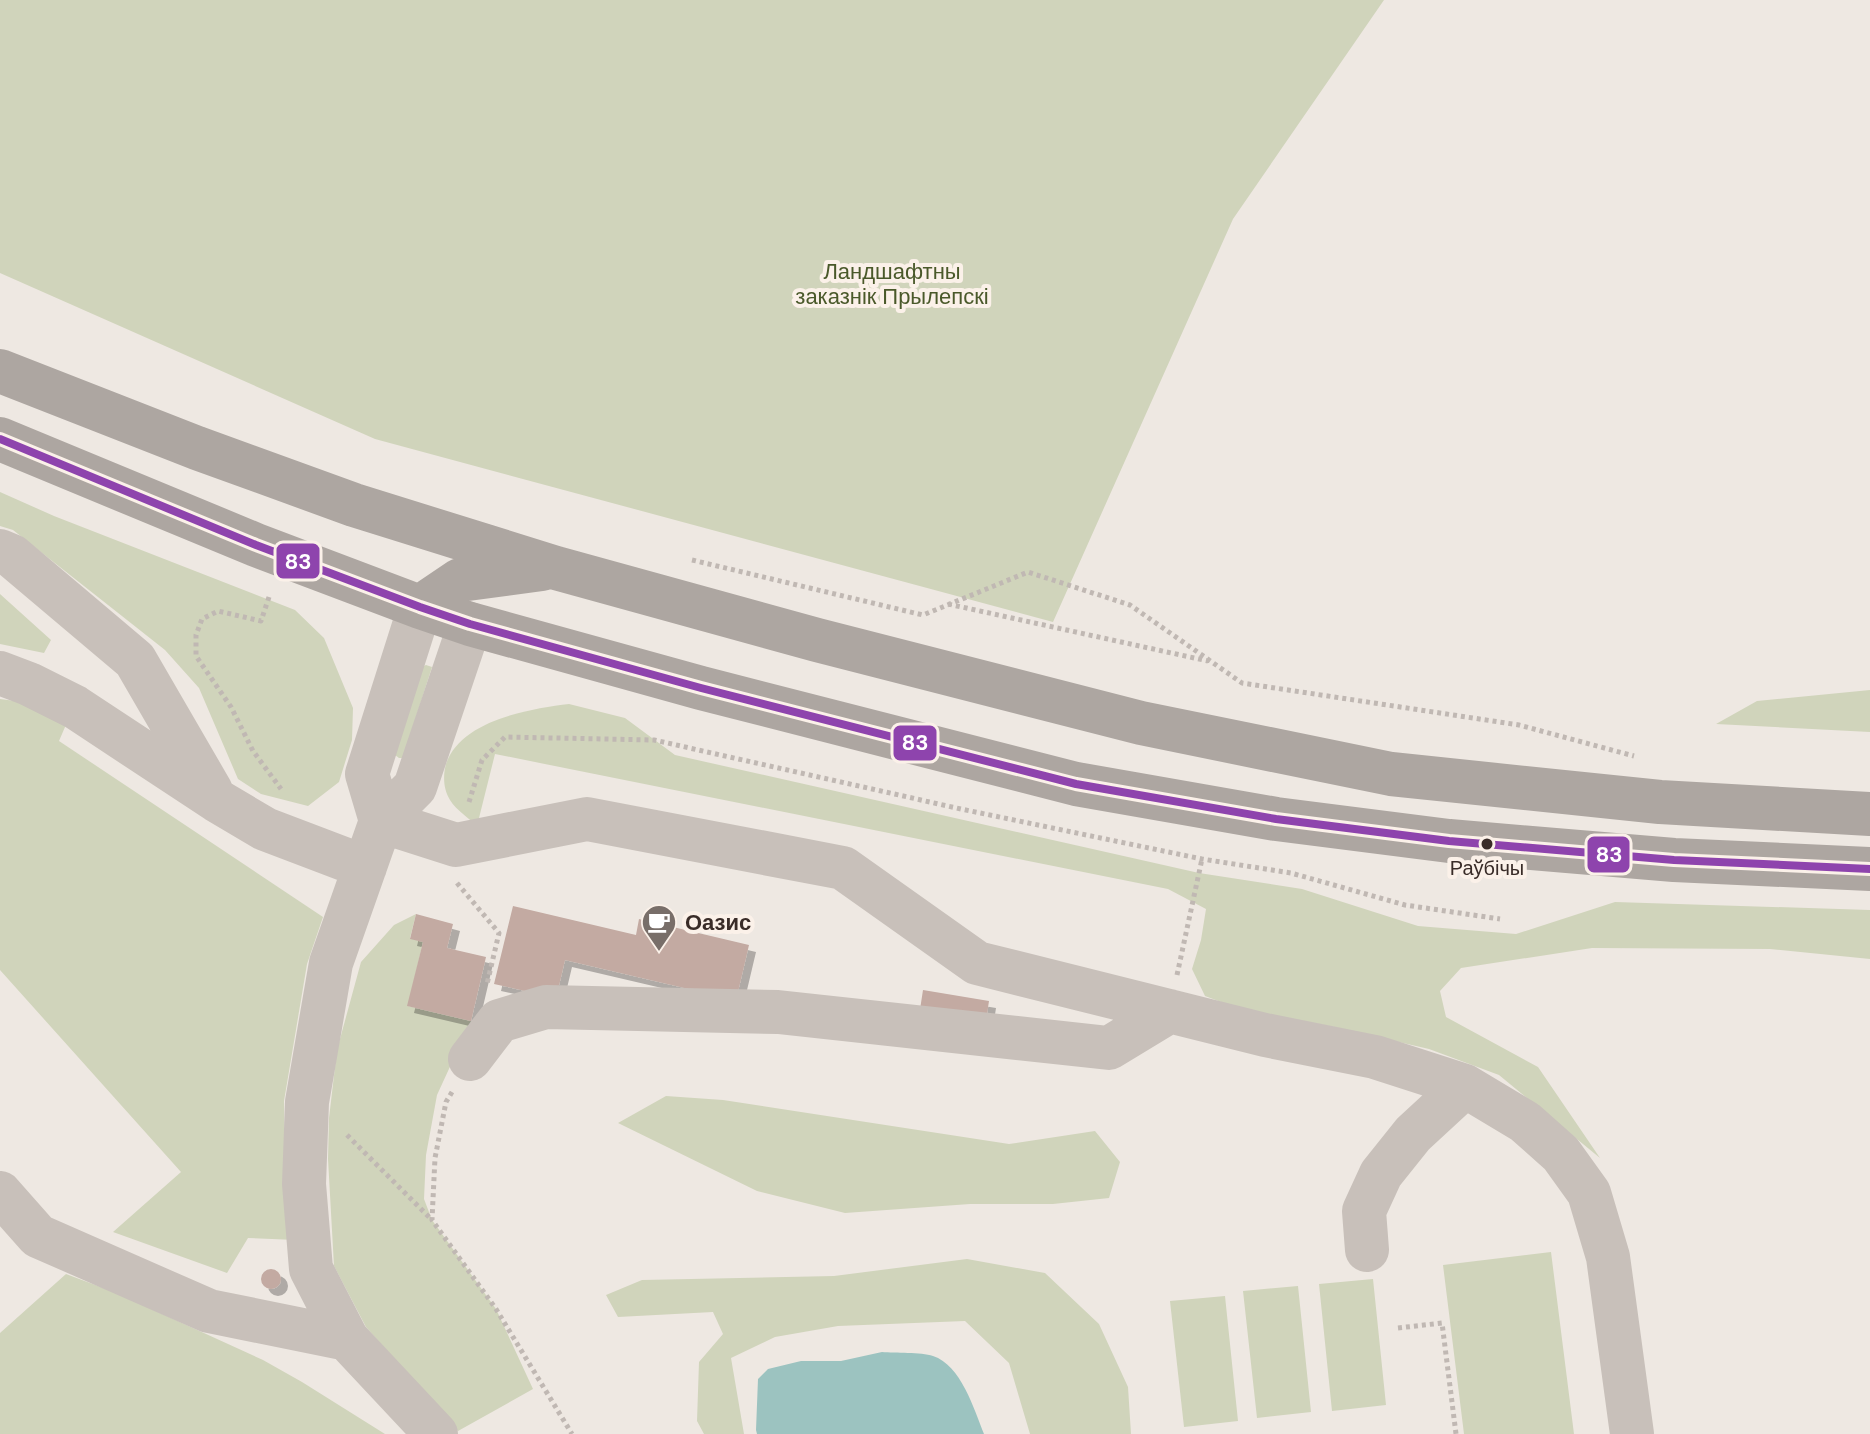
<svg xmlns="http://www.w3.org/2000/svg" width="1870" height="1434" viewBox="0 0 1870 1434" font-family="'DM Sans',sans-serif">
	<style>
		.green { fill: #d0d4bb }
		.water { fill: #9cc3c0 }
		.building { fill: #c3aaa2; filter: url(#shadow) }
		.lines { fill: none; stroke-linecap: round; stroke-linejoin: round }
		.path { stroke: #c0b8b3; stroke-width: 5; stroke-dasharray: 4 4; stroke-linecap: butt }
		.minor { stroke: #c8c0ba; stroke-width: 44 }
		.highway { stroke: #ada6a1; stroke-width: 44 }
		.bus-1-casing { stroke: #fbf1e9; stroke-width: 14 }
		.bus-1 { stroke: #8e44ad; stroke-width: 8 }
		.bus-dot { fill: #392c28; stroke: #fbf1e9; stroke-width: 3 }
		.labels { text-anchor: middle; dominant-baseline: central; stroke-width: 8; stroke-linejoin: round; paint-order: stroke }
		.bus-label { font-size: 20px; fill: #392c28; stroke: #fbf1e9 }
		.park-label { font-size: 22px; fill: #4a592a; stroke: #fbf1e9 }
		.poi-label { font-size: 22px; font-weight: bold; fill: #392c28; stroke: #fbf1e9; text-anchor: start }
		.line-badge { stroke: #fbf1e9; stroke-width: 3 }
		.badge-label { font-size: 22px; text-anchor: middle; font-weight: bold; fill: #fff }
	</style>
	<defs>
		<filter id="shadow"><feDropShadow dx="7" dy="7" stdDeviation="0" flood-color="#0004"/></filter>
	</defs>
	<rect width="100%" height="100%" fill="#eee8e2"/>
	<!-- green -->
	<path class="green" d="M0,0H1384L1233,219L1053,622L375,439L0,273Z
		M0,492L54,516L295,610L324,638L353,708L352,740L339,782L308,806L261,794L238,779L199,688L165,650L13,530L0,526Z
		M0,594L51,640L44,653L0,644Z
		M426,665L432,667L403,758H399L395,755L419,668Z
		M1870,690V732L1716,724L1757,701Z
		M0,699L23,702L68,720L59,741L323,917L307,964L284,1101L285,1174L296,1240L248,1238L227,1273L113,1232L181,1172L0,970Z
		M569,704L625,718L675,755L1199,873L1302,889L1418,926L1516,934L1615,902L1870,910V959L1770,949L1592,948L1461,968L1440,991L1446,1017L1538,1067L1600,1158L1499,1075L1429,1049L1334,1027L1237,1008L1205,996L1192,969L1201,940L1206,909L1168,889L495,754L477,826C469,818 456,810 450,800C443,789 443,775 446,764C461,720 529,709 569,704Z
		M416,914L410,938L423,942L408,1006L471,1021L437,1095L426,1155L424,1199L432,1220L496,1309L533,1389L458,1431L366,1327L334,1266L328,1159L329,1118L337,1050L361,962L394,925Z
		M666,1096L723,1100L1009,1144L1095,1131L1120,1162L1109,1198L1053,1204H970L845,1213L757,1191L618,1123Z
		M1551,1252L1574,1434H1464L1443,1265Z
		M967,1259L1045,1273L1099,1324L1128,1387L1131,1434H1030L1009,1363L965,1321L838,1326L775,1337L731,1358L744,1434H704L697,1421L699,1362L723,1334L713,1312L618,1317L606,1295L642,1280L834,1276Z
		M66,1274L114,1292L263,1360L302,1382L385,1434H0V1333Z
		M1373,1279L1386,1405L1332,1411L1319,1284Z
		M1298,1286L1311,1412L1257,1418L1243,1291Z
		M1225,1296L1238,1421L1184,1427L1170,1301Z"/>
	<!-- water -->
	<path class="water" d="M882,1352C895,1353 921,1352 933,1356C961,1365 974,1409 984,1434H757L756,1430L758,1379L768,1369L801,1361H841Z"/>
	<!-- building -->
	<path class="building" d="M513,906L636,935L639,919L749,945L736,1000L565,960L556,998L494,984Z
		M416,914L453,924L447,948L486,957L471,1021L407,1006L423,942L410,939Z
		M923,990L989,1001L985,1027L919,1016Z
		M261 1279a10 10 0 1 1 20 0a10 10 0 1 1-20 0Z"/>
	<g class="lines">
		<!-- path -->
		<path class="path" d="M692,560L923,615L1028,572L1130,605L1242,683L1519,725L1634,756
			M269,597L261,621L218,611L202,619L196,635V656L231,707L253,751L281,789
			M948,604L1208,661
			M469,802L482,760L505,737L654,740L961,809L1202,859L1291,873L1405,905L1500,919
			M457,883L499,933L487,984
			M1177,975L1202,859
			M452,1092L446,1102L435,1158L432,1220L496,1309L572,1434
			M347,1135L432,1220
			M1398,1328L1442,1323L1456,1434"/>
		<!-- minor -->
		<path class="minor" d="M0,551L12,556L135,660L211,791
			M0,673L29,684L75,707L216,800L265,829L365,867
			M381,821L456,845L587,819L843,868L977,963L1265,1035L1375,1057L1465,1086L1525,1122L1561,1154L1589,1193L1608,1257L1632,1434
			M381,821L367,774L420,607
			M470,1059L499,1021L546,1007L778,1012L1109,1048L1170,1011
			M0,1193L38,1236L209,1311L347,1339
			M1367,1250L1364,1211L1381,1174L1413,1134L1465,1086
			M436,1434L347,1339L311,1269L304,1184L307,1102L331,963L381,821L415,787L470,624"/>
		<!-- highway -->
		<path class="highway" d="M0,371L197,448L354,505L556,568L817,640L1141,723L1391,774L1660,802L1870,814
			M0,439L256,545L420,607L470,624L701,688L1076,784L1276,819L1449,841L1674,860L1870,869
			M420,607L460,580L542,569"/>
		<!-- bus-1 casing -->
		<g class="bus-1-casing">
			<path id="bus-1" d="M0,439L256,545L420,607L470,624L701,688L1076,784L1276,819L1449,841L1674,860L1870,869"/>
		</g>
		<!-- bus-1 -->
		<use href="#bus-1" class="bus-1"/>
	</g>
	<!-- icons -->
	<defs>
		<g id="cafe-pin" transform="scale(1.8)"><path d="M0 17L-7.5 6A9.5 9.5 0 1 1 7.5 6Z" fill="#786e69" stroke="#fbf1e9"/><path d="M-5.5-4.5H6V0H3Q3 3.5 0 3.5H-2.5Q-5.5 3.5-5.5 0ZM3-3.2v2h1.7v-2ZM-6 4.5H4V6H-6Z" fill="#fff"/></g>
	</defs>
	<g fill-rule="evenodd">
		<use href="#cafe-pin" x="659" y="922"/>
	</g>
	<!-- markers -->
	<circle class="bus-dot" cx="1487" cy="844" r="7"/>
	<g class="labels">
		<!-- bus labels -->
		<g class="bus-label">
			<text x="1487" y="868">Раўбічы</text>
		</g>
		<!-- park labels -->
		<g class="park-label">
			<text x="892" y="271">Ландшафтны<tspan x="892" dy="25">заказнік Прылепскі</tspan></text>
		</g>
		<!-- poi labels -->
		<g class="poi-label">
			<text x="685" y="922">Оазис</text>
		</g>
	</g>
	<g class="line-badge">
		<rect x="275" y="542" width="46" height="38" rx="8" fill="#8e44ad"/>
		<rect x="892" y="724" width="46" height="38" rx="8" fill="#8e44ad"/>
		<rect x="1586" y="835" width="45" height="39" rx="8" fill="#8e44ad"/>
	</g>
	<g class="badge-label">
		<text x="298" y="569">83</text>
		<text x="915" y="750">83</text>
		<text x="1609" y="862">83</text>
	</g>
</svg>
